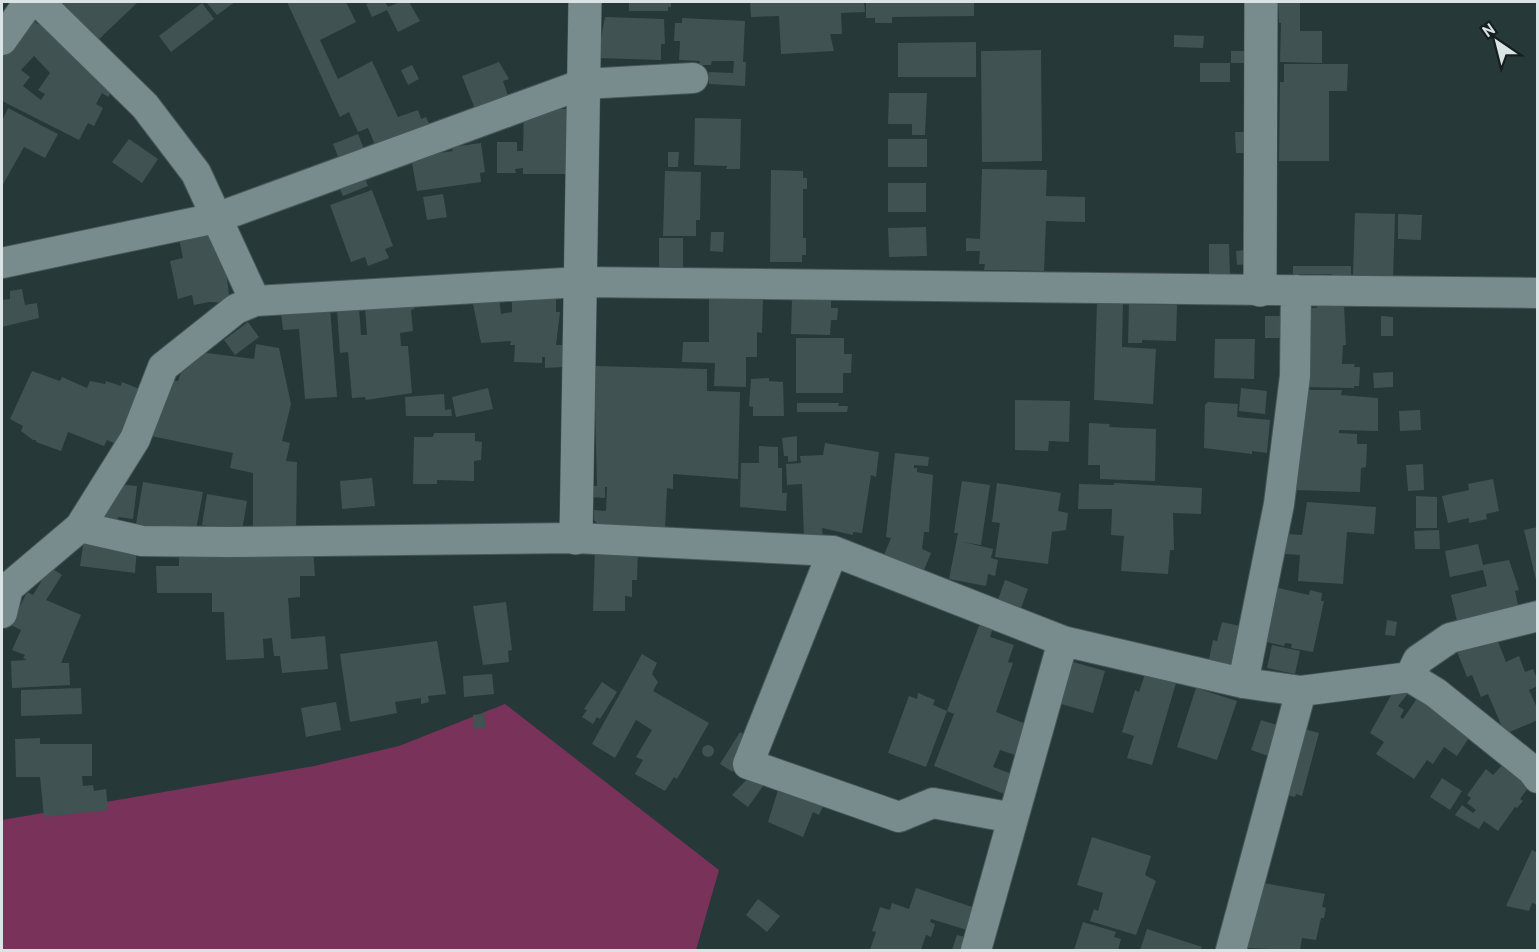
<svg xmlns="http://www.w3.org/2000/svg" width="1539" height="952" viewBox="0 0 1539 952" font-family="'PT Sans',sans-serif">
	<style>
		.green { fill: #793259 }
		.building { fill: #415253; fill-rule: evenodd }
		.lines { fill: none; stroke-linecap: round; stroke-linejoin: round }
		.minor-casing { stroke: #485657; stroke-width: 32 }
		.tertiary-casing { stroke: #485657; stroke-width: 34 }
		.minor { stroke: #798c8d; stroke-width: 30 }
		.tertiary { stroke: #798c8d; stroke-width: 33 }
	</style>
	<rect width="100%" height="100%" fill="#273839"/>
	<!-- green -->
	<path class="green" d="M505,704L719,870L696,950H2V820L314,766L399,746Z"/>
	<!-- building -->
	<path class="building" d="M57,2H135L137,3L96,42Z
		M206,2H235L217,15Z
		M287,2H346L356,22L320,40L338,79L372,61L398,117L418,110L421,119L426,117L432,130L378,152L368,128L358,132L349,112L340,117Z
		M371,2H385L388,7L400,2H409L420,21L398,32L387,10L372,17L366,4Z
		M629,2H671V7H668V11H629Z
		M750,2H864L865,12L841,13L842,34H830L834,51L781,54L779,16L751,17Z
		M866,2H974V16L892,17V23H875V18H866Z
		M1278,2H1300V31H1322V63L1280,62L1281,23H1279Z
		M202,3L214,19L171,52L159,36Z
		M48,16L115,86L108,97L102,93L96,104L103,108L94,126L88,123L79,140L2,101V56L31,17L37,24ZM34,56L50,73L38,90L45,94L41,100L23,86L30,77L21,70Z
		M605,17L664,19L665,44H661V60L597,58Z
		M682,18L745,21L743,62H746L745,86L709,84V72L733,73L734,61H712L711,65H699L700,61L679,60L680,41H674L675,23H682Z
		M1174,35L1204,36L1203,48L1174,47Z
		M976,42V77H898V43Z
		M1041,50L1042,161L982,162L981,51Z
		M1231,51H1245V63H1231Z
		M499,62L509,79L503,81L508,96L475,109L462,76Z
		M1200,63H1230V82H1200Z
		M1284,64H1348L1347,91H1329V161H1279L1280,82H1284Z
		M412,65L419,79L408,85L401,70Z
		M889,93H927L925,135H912V124H888Z
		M8,108L58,134L45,158L24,147L2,186V121Z
		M524,109H566V114H569V174H523V168L515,169L516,173H497V142H517V151H523Z
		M695,118L741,119L740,169H726L727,166L694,165Z
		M1235,132H1244V153H1236Z
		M358,134L364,149L341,164L333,144Z
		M129,139L158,159L142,183L112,162Z
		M888,139H927V167H888Z
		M481,143L485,172L480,173L481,182L417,191L411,157L453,151L452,147Z
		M668,152H679L678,167H668Z
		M982,169L1047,170L1046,196L1085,197V222L1046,221L1044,271L984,270L985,264H979L980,251H966V238L980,239Z
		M771,170L803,171V178H807V189H803V238H806V255H802V262H770Z
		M362,171L368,186L343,196L337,182Z
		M665,171L701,172L700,220H696V236H663Z
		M888,183H926V212H888Z
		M372,190L393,246L385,249L389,258L368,266L365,257L351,262L330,205Z
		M443,194L447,217L427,220L423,197Z
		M1355,213L1395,214L1393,281L1358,278V275H1353Z
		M1398,214L1422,215L1421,240L1398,239Z
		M926,227L927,256L889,257L888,228Z
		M212,232L216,255L224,254L230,303L209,302L194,305L192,295L178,299L170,261L183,258L179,239Z
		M711,232H724L723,252L710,251Z
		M659,238H683V271H659Z
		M1209,244H1229L1230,274L1209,275Z
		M1244,250L1246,264L1237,265L1236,251Z
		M1293,266H1351V280H1332V274H1293Z
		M22,289L25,305L37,303L39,318L2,327V300L10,299V291Z
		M512,297L556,299V312H560L556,345H565L564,367L545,368V357H542V363L514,362L515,345H510L511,341L481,343L472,299L499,298L501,314L512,312Z
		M792,298L831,299V308H838L837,320H831L830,335L791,334Z
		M709,299H763L762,333L757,332V357H746V387L714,386L715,363L682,362L683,342H709Z
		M1097,302H1123L1122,347L1156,349L1153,404L1094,400Z
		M414,303V309L411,310L413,331L400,333L401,346H408L412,393L366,400L365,397L352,398L348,352L340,353L337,310L359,308L361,335H367L365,307Z
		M1129,304L1177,305L1176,341L1142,340V343H1128Z
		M1317,304L1344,305L1346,345H1343L1342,364H1355L1354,367H1360L1359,386H1354V388L1305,387L1306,308H1317Z
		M330,308L337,397L305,399L299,329L283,330L281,312Z
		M1265,316H1285V338H1265Z
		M1381,316L1393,317V336H1381Z
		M248,322L259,337L235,355L224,340Z
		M796,338H844V354H852L851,373H843V393H796Z
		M1215,339H1255L1254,379L1214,378Z
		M256,344L279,348L291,404L282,441L290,443L286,461L297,462L296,529L253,528V473L230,468L233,453L151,436L168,380L178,381L184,365L199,352L254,359Z
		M594,366L707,369V391L740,392L738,479L673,474V489L667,488L665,530L599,526L594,520V510L606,511L607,487H605V498L591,497V486H597Z
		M32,371L60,381L62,377L87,388L90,381L105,384L106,381L121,386L122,382L142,390L118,445L107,440L104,446L68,432L61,451L36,442V440H33L21,431L23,426L10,419Z
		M1393,372V387L1374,388L1373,373Z
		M769,378V381L783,382L784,416H753V407L749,406L751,379Z
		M488,388L493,409L456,417L452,397Z
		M1241,388L1267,391L1265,414L1239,411Z
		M1303,390H1342L1341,395L1378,398V431L1339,430V433L1357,434V444H1367L1366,467L1361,468L1360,492L1293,490Z
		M444,394L445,410L451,409L452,416H406L405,397Z
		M1015,400L1070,401L1069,442L1049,441L1048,451L1015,450Z
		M1208,402L1238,404L1237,417L1270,420L1267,453L1252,451V454L1204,448L1205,405Z
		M797,403H839L838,406H848L847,412H797Z
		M1420,410L1421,430L1400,431L1399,411Z
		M1089,423L1110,424L1109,427L1156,429L1155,481L1100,479V465H1088Z
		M434,433H475V441L482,442L481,460L474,461V481L437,480V484H413L414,437H433Z
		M797,436V461L788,462V456H784L782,438Z
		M825,443L879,452L876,477L871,475L862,533L853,532V535L822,528L823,537H804L802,484L787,485L786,464L801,463L800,456L823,455Z
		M759,446L778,447V468H782V493H787L786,511L740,507L741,463H759Z
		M895,453L929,457L928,466L914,465V468H917V472L933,475L929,532H924L922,549L931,553L924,570L884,555L891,538L886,537Z
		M1423,464L1424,490L1408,491L1406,465Z
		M372,478L375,506L342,509L340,481Z
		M1493,479L1499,511L1486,514L1487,519L1469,523V518L1448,523L1442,496L1469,490L1468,484Z
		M962,481L990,485L981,545L963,542L993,549L991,558L998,560L995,576L988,574L986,586L949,579L958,533H954Z
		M143,482L203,492L195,535L136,524Z
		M997,483L1061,493L1058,511L1068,513L1066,530L1052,532L1048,564L995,557L1000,523L992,522Z
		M1114,483L1202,488L1201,514L1173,513L1174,550H1170L1168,574L1121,571L1124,536L1111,535L1112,509H1078L1079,484L1114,485Z
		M115,484L137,486L133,519L118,517L117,525L111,527L97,512Z
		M207,494L247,501L242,531L202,525Z
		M1416,496L1437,497V528H1416Z
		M1307,502L1376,507L1374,534L1347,532L1343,584L1298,581L1300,555L1284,554L1286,534L1302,535Z
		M1538,527V579L1536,580L1524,530Z
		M1439,530L1440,549H1415L1414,531Z
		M84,539L137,547L135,573L80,566Z
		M1478,544L1483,565L1509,560L1519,590L1515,591L1518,605L1457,621L1451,595L1487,586L1483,570L1450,577L1445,551Z
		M595,548L638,549L637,580H632V597L625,596V611H593Z
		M313,549L315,576H300V597L288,598L291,639L325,636L328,669L282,673L280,656H274L272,638L263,639L264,658L226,660L224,612H212V593H157L156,566H179V554Z
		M50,567L62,575L46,600L81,615L61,663H69L70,685L12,688L11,661L27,660L23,658L25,655L12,650L21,630L11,625L27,592L33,595Z
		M1005,580L1028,589L1021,608L998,600Z
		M1274,587L1309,595L1310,590L1322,593L1321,601H1324L1313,652L1291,648L1292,644L1285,643L1284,646L1263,641Z
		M506,602L512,650L508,651L509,662L483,665L473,606Z
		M983,615L995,621L990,637L1014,645L1008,662L1013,663L996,712L1029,725L1018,756L1000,750L993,767L1015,775L1007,795L934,766L954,714L947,711Z
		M1387,620L1397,622L1395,636L1385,635Z
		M1222,622L1245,627L1235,666L1208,664L1213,640L1217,641Z
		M1495,634L1506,662L1519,656L1525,672L1533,669L1538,681V686L1529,690L1538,710V720L1505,734L1488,694L1481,697L1472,675L1467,677L1456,649Z
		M437,641L446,694L428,696L429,702L421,704V698L395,702L397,713L350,722L340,654Z
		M1272,645L1300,651L1295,674L1267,668Z
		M642,654L657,663L652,674L658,682L653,691L709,723L677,779L674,777L665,791L635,774L643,760L636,757L652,730L636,720L615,758L592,744Z
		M1066,660L1105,671L1093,713L1054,702Z
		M492,674L494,694L464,697L463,676Z
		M1145,674L1176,683L1152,765L1127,758L1134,736L1122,732L1135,690L1139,692Z
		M602,682L617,692L600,719L597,717L593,724L582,717L587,710L584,709Z
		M81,688L82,714L21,716V690Z
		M1196,688L1237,701L1217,760L1177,747Z
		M1394,690L1409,692L1398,706L1404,710L1400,717L1403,719L1420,694L1472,733L1457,756L1444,747L1433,764L1427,760L1414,779L1376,754L1384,742L1370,733Z
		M918,693L935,700L933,705L947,711L926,767L888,753L909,696L917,699Z
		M336,702L341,730L306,737L301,708Z
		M485,714L486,728L474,729L473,715Z
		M1261,720L1283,727L1274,758L1251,750Z
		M1301,728L1319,733L1302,796L1296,794L1295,797L1283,794Z
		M740,732L752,740L733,772L720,764Z
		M40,738V744H92V776H82L83,786L93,785L94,791L106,789L108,810L44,817L40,777H16L15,739Z
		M702 751a6 6 0 1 1 12 0a6 6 0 1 1-12 0Z
		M1506,761L1533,781L1520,799L1523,801L1517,808L1515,807L1498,831L1484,821L1479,829L1455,815L1462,805L1473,813L1476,810L1467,803L1471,798L1467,795L1486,769L1493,775Z
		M751,775L764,785L748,807L732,795Z
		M1442,778L1462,791L1450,810L1430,797Z
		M785,783L826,800L819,815L813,812L803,837L768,822L778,790L782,792Z
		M1092,837L1151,856L1145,875L1156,881L1136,935L1090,921L1094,909L1098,911L1103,893L1077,885Z
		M1532,850L1538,853V905L1532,903L1529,911L1506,906Z
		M1258,882L1325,894L1322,907L1326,908L1324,918H1321L1316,940L1302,938L1300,950L1245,948Z
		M916,888L975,908L970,950H952L957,935L965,937L967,930L931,919L930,922L935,924L931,937L926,935L921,950H870L876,932L872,931L880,907L890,910L892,903L909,909Z
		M758,899L780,916L767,932L746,915Z
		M1083,922L1116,932L1114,937L1121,939L1118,950H1074Z
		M1147,929L1202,947L1200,950H1140Z"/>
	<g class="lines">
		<!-- minor casing -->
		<g class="minor-casing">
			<path id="minor" d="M39,2L145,106L196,173L255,301L580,282L1538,293
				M2,40L29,2
				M2,263L216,218L583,84L693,78
				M80,527L135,439L163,367L236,309L255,301
				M833,551L748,764L899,817L933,803L1013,818
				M2,613L8,588L80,527L142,541L227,542L576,538L833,551L1063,641L1243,683L1301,691L1410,677L1436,693L1532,770L1538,778
				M1410,677L1418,660L1450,638L1538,616
				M1243,683L1279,504L1295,376L1296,290
				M976,950L1063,641
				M1231,950L1301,691"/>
		</g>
		<!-- tertiary casing -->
		<g class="tertiary-casing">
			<path id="tertiary" d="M1260,290L1261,2
				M576,538L585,2"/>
		</g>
		<!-- minor -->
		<use href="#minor" class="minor"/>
		<!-- tertiary -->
		<use href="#tertiary" class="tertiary"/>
	</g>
	<!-- border -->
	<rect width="1539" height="952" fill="none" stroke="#dae4e5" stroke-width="6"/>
	<!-- north arrow -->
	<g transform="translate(1497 42) rotate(325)" stroke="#161e1e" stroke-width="4.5" paint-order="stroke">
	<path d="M0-4.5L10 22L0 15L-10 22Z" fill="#dae4e5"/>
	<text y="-9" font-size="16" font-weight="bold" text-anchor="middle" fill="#dae4e5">N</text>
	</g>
</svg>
